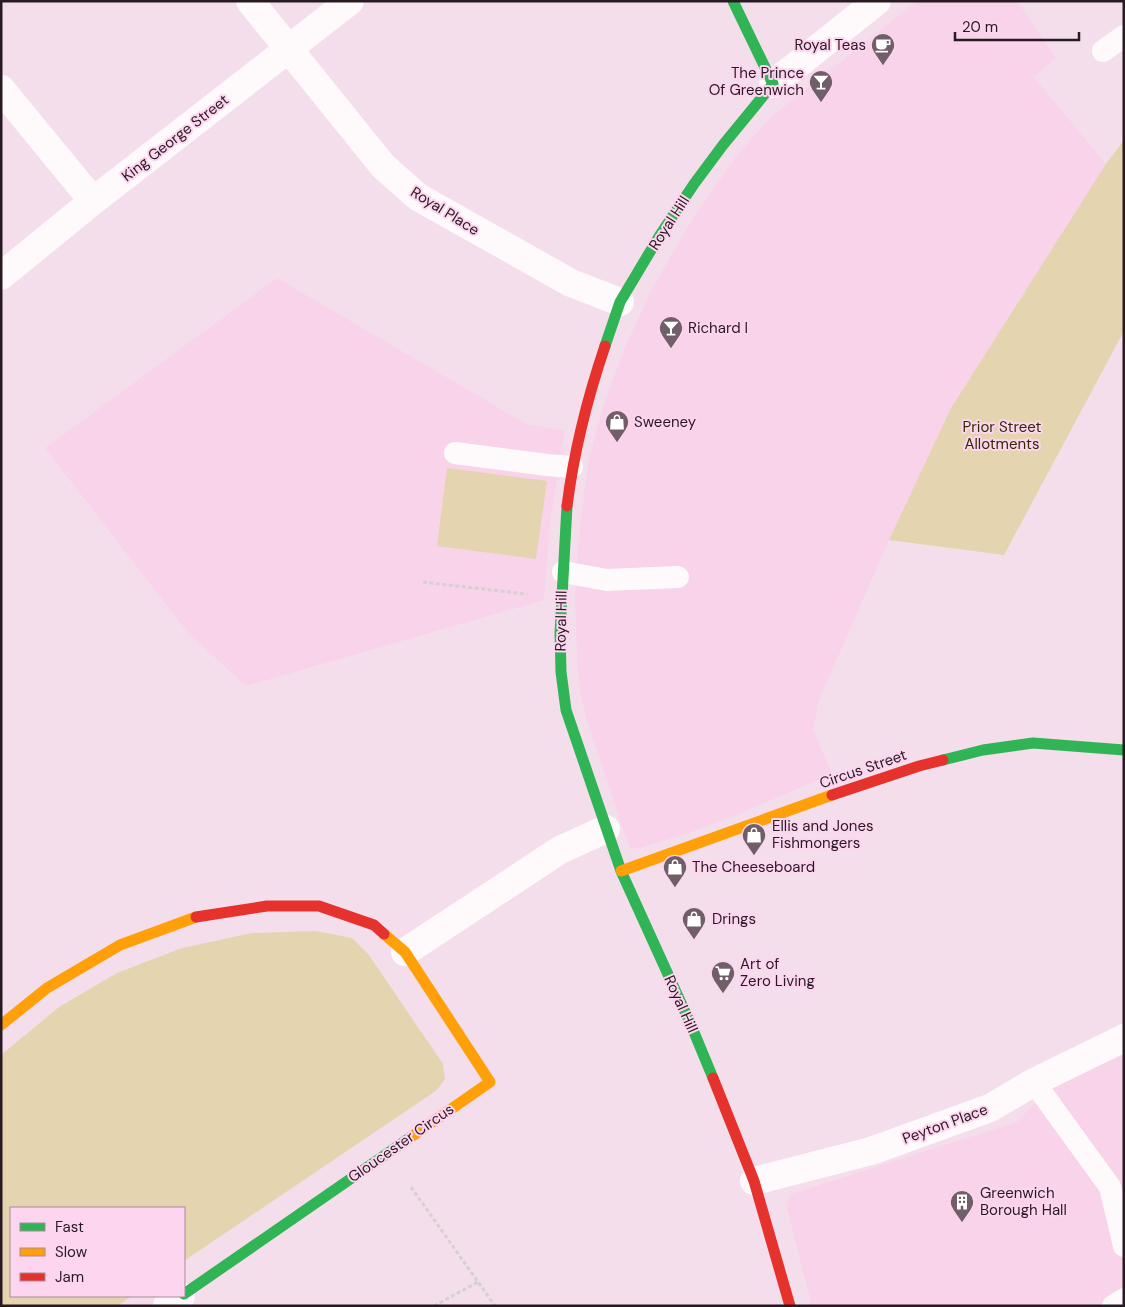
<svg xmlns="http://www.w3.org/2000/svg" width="1125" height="1307" viewBox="0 0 1125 1307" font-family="'DM Sans',sans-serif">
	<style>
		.built { fill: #f8d3e9 }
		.green { fill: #e4d4b0 }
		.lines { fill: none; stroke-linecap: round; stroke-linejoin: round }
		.path { stroke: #d6d0d3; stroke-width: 3; stroke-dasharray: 4 2.5; stroke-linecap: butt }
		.lane { stroke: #fefafc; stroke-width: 22 }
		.street { stroke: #fefafc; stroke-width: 28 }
		.fast { stroke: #30b455; stroke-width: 11 }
		.slow { stroke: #ff9f0a; stroke-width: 11 }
		.jam { stroke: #e5322d; stroke-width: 11 }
		.labels { text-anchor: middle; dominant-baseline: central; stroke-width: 4; stroke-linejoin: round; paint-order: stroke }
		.poi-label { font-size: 15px; fill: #281a23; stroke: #fed5ee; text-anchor: start }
		.street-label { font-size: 15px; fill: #281a23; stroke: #fed5ee }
		.park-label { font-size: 15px; fill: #302b02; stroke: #fed5ee }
	</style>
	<rect width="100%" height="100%" fill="#f5deec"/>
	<!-- built -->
	<path class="built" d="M917,1H1017L1056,58L1034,77L1106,164L951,408L889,540L819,700L813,729L832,774L739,814L686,834L640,848L632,849L628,843L586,718L580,692L577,659L575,595L580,526L588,464L602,410L625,347L654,285L695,215L738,154L770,118Z
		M277,278L526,424L565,431L550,523L544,600L246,686L188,633L45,448Z
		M1124,1055V1306H812L787,1209V1201L791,1194L1017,1122L1052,1084Z"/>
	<!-- green -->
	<path class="green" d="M1124,140V331L1004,555L889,540L951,408L1106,164Z
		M447,468L547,481L536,559L437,546Z
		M316,931L352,938L369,955L443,1064L445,1079L437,1090L184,1261V1208H11V1296H132L117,1306H1V1055L59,1007L117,973L182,948L252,933Z"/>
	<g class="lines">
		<!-- path -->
		<path class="path" d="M423,582L527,594
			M411,1187L495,1306
			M434,1306L478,1282"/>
		<!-- lane -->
		<path class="lane" d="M1103,51L1124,36
			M455,453L547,465L572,467
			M563,572L607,580L678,577
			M1034,1082L1110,1187L1124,1246
			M1113,1306L1124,1299"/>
		<!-- street -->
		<path class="street" d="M250,1L383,166L418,197L571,283L620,302
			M773,84L877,1
			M1,89L93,201
			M1,276L93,201L350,1
			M405,952L560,850L606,829
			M754,1181L871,1151L990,1108L1034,1082L1124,1038
			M167,1306L181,1296"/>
		<!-- fast -->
		<path class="fast" d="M605,346L620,302L660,235L694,184L723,145L773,84L733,1
			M567,506L560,633L561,672L566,710L621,871L691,1025L713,1078
			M943,760L983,750L1033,743L1124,750
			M184,1294L411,1137"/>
		<!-- slow -->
		<path class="slow" d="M621,871L832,795
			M384,934L405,952L490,1082L411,1137
			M1,1025L47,988L120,945L196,917"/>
		<!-- jam -->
		<path class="jam" d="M567,506C574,451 587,399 605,346
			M832,795L919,766L943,760
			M196,917L267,906H319L374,925L384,934
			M713,1078L754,1181L790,1306"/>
	</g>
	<!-- icons -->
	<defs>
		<g id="cafe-pin" transform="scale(1.25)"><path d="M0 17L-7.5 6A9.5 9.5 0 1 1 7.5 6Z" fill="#705f69" stroke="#fed5ee"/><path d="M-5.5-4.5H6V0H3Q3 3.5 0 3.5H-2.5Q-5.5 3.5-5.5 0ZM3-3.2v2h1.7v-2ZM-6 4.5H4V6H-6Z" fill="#fff"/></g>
		<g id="bar-pin" transform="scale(1.25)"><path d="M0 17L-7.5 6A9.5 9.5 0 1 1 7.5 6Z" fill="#705f69" stroke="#fed5ee"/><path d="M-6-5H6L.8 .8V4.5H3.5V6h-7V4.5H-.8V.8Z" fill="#fff"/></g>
		<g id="shop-pin" transform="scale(1.25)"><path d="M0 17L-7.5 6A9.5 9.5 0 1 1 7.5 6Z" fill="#705f69" stroke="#fed5ee"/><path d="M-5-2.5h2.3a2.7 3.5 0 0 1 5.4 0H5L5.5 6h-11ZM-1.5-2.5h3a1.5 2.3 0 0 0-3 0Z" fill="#fff"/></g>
		<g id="supermarket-pin" transform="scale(1.25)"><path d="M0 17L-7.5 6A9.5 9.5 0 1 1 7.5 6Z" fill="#705f69" stroke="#fed5ee"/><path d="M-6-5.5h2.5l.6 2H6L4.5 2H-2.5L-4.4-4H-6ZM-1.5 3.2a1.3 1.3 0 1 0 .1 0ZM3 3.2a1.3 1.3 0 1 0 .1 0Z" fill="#fff"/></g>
		<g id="building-pin" transform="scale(1.25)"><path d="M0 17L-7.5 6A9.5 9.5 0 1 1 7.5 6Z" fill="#705f69" stroke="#fed5ee"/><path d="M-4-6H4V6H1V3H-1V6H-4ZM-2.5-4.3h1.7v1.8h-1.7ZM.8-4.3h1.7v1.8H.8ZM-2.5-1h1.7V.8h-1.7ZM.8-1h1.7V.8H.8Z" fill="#fff"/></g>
	</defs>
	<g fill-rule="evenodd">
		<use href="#cafe-pin" x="883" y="45"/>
		<use href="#bar-pin" x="821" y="82"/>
		<use href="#bar-pin" x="671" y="328"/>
		<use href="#shop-pin" x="617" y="422"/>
		<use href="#shop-pin" x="754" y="835"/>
		<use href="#shop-pin" x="675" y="867"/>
		<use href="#shop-pin" x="694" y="919"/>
		<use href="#supermarket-pin" x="723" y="973"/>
		<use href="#building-pin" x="962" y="1202"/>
	</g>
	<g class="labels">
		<!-- poi labels -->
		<g class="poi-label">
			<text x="866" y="45" text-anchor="end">Royal Teas</text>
			<text x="804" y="73" text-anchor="end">The Prince<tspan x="804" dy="17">Of Greenwich</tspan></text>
			<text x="688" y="328">Richard I</text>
			<text x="634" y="422">Sweeney</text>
			<text x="772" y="826">Ellis and Jones<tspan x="772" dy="17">Fishmongers</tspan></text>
			<text x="692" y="867">The Cheeseboard</text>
			<text x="712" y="919">Drings</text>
			<text x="740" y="964">Art of<tspan x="740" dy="17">Zero Living</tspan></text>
			<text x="980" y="1193">Greenwich<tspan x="980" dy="17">Borough Hall</tspan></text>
		</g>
		<!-- street labels -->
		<g class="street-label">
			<text transform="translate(175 138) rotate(-38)">King George Street</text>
			<text transform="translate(445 211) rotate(32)">Royal Place</text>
			<text transform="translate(669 223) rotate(-57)">Royal Hill</text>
			<text transform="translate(561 621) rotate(-89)">Royal Hill</text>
			<text transform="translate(863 769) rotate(-19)">Circus Street</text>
			<text transform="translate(681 1004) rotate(66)">Royal Hill</text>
			<text transform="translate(945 1124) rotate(-20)">Peyton Place</text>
			<text transform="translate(401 1143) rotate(-35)">Gloucester Circus</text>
		</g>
		<!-- park labels -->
		<g class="park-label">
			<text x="1002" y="427">Prior Street<tspan x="1002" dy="17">Allotments</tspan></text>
		</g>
	</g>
	<!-- border -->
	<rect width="1125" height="1307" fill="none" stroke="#281a23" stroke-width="5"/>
	<!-- legend -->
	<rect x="10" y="1207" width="175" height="90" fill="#fed5ee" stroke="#a88a9d"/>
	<rect x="20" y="1223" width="25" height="8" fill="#30b455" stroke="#a88a9d"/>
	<text x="55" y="1232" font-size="15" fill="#281a23">Fast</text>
	<rect x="20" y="1248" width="25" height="8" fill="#ff9f0a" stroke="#a88a9d"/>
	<text x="55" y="1257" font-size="15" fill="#281a23">Slow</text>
	<rect x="20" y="1273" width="25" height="8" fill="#e5322d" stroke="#a88a9d"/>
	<text x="55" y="1282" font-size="15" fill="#281a23">Jam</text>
	<!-- scale -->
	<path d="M955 32v8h124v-8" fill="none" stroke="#281a23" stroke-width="2.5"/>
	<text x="962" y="32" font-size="15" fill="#281a23" stroke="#fed5ee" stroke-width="4" paint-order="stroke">20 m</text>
</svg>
